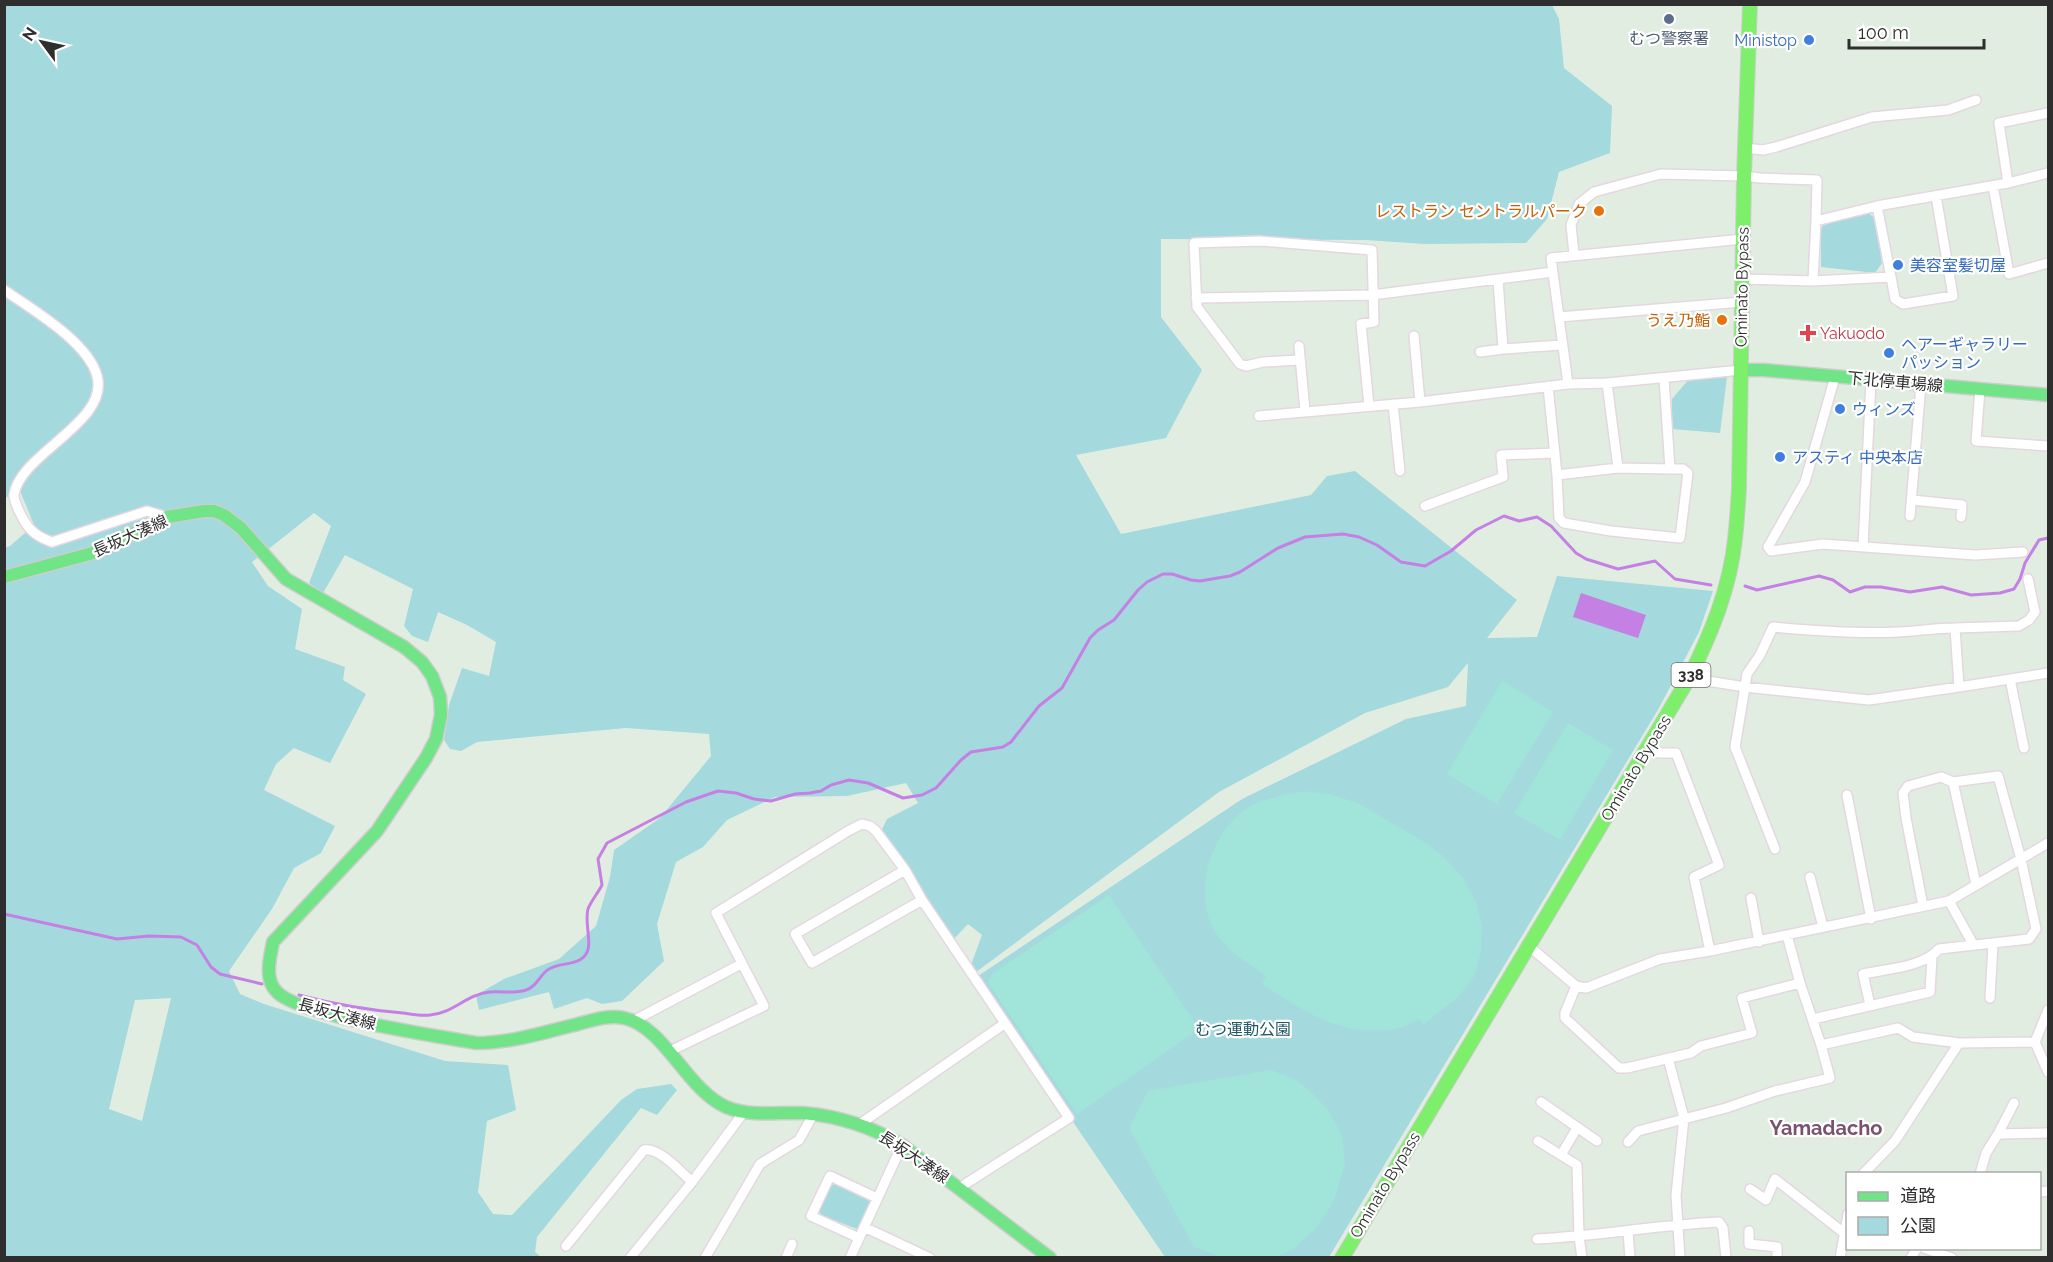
<svg xmlns="http://www.w3.org/2000/svg" width="2053" height="1262" viewBox="0 0 2053 1262" font-family="Raleway,'Noto Sans JP',sans-serif">
	<style>
		.green { fill: #a4d9de; fill-rule: evenodd }
		.pitch { fill: #a1e4da }
		.water { fill: #c580e4 }
		.lines { fill: none; stroke-linecap: round; stroke-linejoin: round }
		.stream { stroke: #c580e4; stroke-width: 3 }
		.minor-casing { stroke: #e4d7e1; stroke-width: 12 }
		.major-casing { stroke: #cdcdcd; stroke-width: 15 }
		.highway-casing { stroke: #cdcdcd; stroke-width: 16 }
		.minor { stroke: #fff; stroke-width: 9 }
		.major { stroke: #70e487; stroke-width: 12 }
		.highway { stroke: #7def6b; stroke-width: 14 }
		.service-dot { fill: #5c6f8a; stroke: #fff; stroke-width: 2 }
		.shop-dot { fill: #3f7fe0; stroke: #fff; stroke-width: 2 }
		.food-dot { fill: #e8710a; stroke: #fff; stroke-width: 2 }
		.health-dot { fill: #e0444e; stroke: #fff; stroke-width: 2 }
		.labels { text-anchor: middle; dominant-baseline: central; stroke-width: 4.5; stroke-linejoin: round; paint-order: stroke }
		.shield { fill: #fff; stroke: #6d6d6d; stroke-width: 1.5 }
		.shield-label { font-size: 15px; font-weight: bold; fill: #2e2e2e }
		.service-label { font-size: 16px; fill: #4e5e75; stroke: #fff }
		.shop-label { font-size: 16px; fill: #366cbe; stroke: #fff; text-anchor: start }
		.food-label { font-size: 16px; fill: #c56008; stroke: #fff; text-anchor: end }
		.street-label { font-size: 16px; fill: #2e2e2e; stroke: #fff }
		.health-label { font-size: 16px; fill: #be3a42; stroke: #fff; text-anchor: start }
		.park-label { font-size: 16px; fill: #235765; stroke: #fff }
		.quarter-label { font-size: 20px; font-weight: bold; fill: #7a5270; stroke: #fff }
	</style>
	<rect width="100%" height="100%" fill="#e2ede2"/>
	<!-- green -->
	<path class="green" d="M5,5H1552L1559,19L1564,68L1612,106L1610,153L1559,172L1547,219L1526,243L1425,244L1365,240L1161,239V317L1202,370L1166,438L1076,455L1121,534L1311,495L1327,476L1355,471L1517,600L1487,638L1537,637L1557,576L1713,591L1699,632L1659,708L1329,1257H1165L975,978L1242,799L1406,719L1466,706L1468,663L1448,687L1365,713L1219,792L976,972L971,965L982,935L968,924L953,940L882,829L887,819L918,803L906,783L847,796L775,797L727,820L703,847L676,862L657,924L664,961L622,1001L602,1004L587,998L554,1009L549,992L479,1010L476,995L504,979L559,959L596,926L610,877L614,850L660,818L711,756L709,734L626,728L477,742L461,751L450,749L444,740L449,705L462,668L489,676L496,642L467,625L438,612L428,642L412,636L404,626L413,589L345,555L323,593L309,583L331,526L314,513L252,562L268,586L302,609L295,649L345,667L343,680L366,694L330,763L294,748L276,764L264,790L335,826L321,853L294,868L272,909L229,971L240,994L264,1004L445,1061L508,1065L516,1110L487,1121L478,1192L493,1214L512,1215L621,1100L637,1089L671,1084L677,1090L657,1115L641,1108L537,1237L535,1252L541,1257H5L4,548L10,546L34,525L20,491L5,498ZM171,998L142,1121L109,1109L135,1000Z
		M1868,213L1875,218L1882,263L1875,273L1821,267V228L1825,223Z
		M1727,377L1720,433L1672,429V399L1689,379Z
		M835,1183L870,1201L857,1229L821,1215L819,1211L830,1187Z"/>
	<!-- pitch -->
	<path class="pitch" d="M1502,681L1553,712L1497,804L1447,774Z
		M1568,723L1613,750L1560,840L1514,813Z
		M1304,791L1329,794L1358,803L1426,843L1443,856L1463,878L1476,902L1482,926L1481,952L1474,976L1459,996L1423,1025L1420,1019C1412,1022 1403,1028 1395,1029C1342,1038 1304,1012 1262,984L1266,977C1249,964 1229,952 1217,935C1193,900 1207,845 1236,817C1253,800 1281,795 1304,791Z
		M1109,895L1195,1023L1192,1034L1077,1114L988,983L992,974Z
		M1271,1070L1296,1080L1311,1092L1328,1110L1342,1135L1345,1165L1334,1200L1318,1226L1294,1249L1276,1257H1221L1194,1247L1129,1128L1148,1091Z"/>
	<!-- water -->
	<path class="water" d="M1581,593L1646,615L1638,638L1573,617Z"/>
	<g class="lines">
		<!-- stream -->
		<path class="stream" d="M1745,586L1757,590L1819,576L1833,580L1850,592L1865,587H1881L1910,592L1942,587L1971,595L2000,593L2014,589L2020,579L2025,563L2039,540L2048,538
			M4,914L117,939L149,936L181,937L197,945L211,967L220,974L262,984
			M299,995C333,1004 367,1010 403,1013C411,1014 421,1016 430,1015C452,1014 467,994 490,992C502,991 514,994 526,990C537,987 540,974 549,969C560,962 579,966 586,954C593,944 584,922 588,909C591,901 598,893 602,885L598,859L607,843L686,802L718,791L736,793L754,799L771,801L795,794L810,793L821,791L831,785L849,780L868,783L903,798L922,795L936,788L961,760L971,752L1003,747L1011,742L1039,706L1062,688L1090,638L1098,630L1114,620L1138,590L1147,582L1163,574H1172L1191,580L1200,581L1230,576L1240,572L1278,548L1305,537L1343,534L1359,537L1377,545L1401,562L1425,566L1451,551L1476,530L1504,516L1519,521L1537,517L1551,526L1576,553L1586,559L1618,569L1655,561L1675,579L1711,585"/>
		<!-- minor casing -->
		<g class="minor-casing">
			<path id="minor" d="M2048,113L1999,123L2008,183L2048,173
				M1745,148L1763,150L1776,147L1872,117L1948,110L1976,100
				M1993,186L2009,274L2048,263
				M1877,206L1891,277
				M1574,254L1571,225L1579,204L1594,192L1661,174L1744,176L1760,178L1817,180L1816,221L1877,206L2008,183
				M1742,279L1813,281L1891,277L1895,299L1903,304L1953,296L1936,196
				M1498,280L1503,349
				M1813,281L1816,221
				M4,290C33,310 88,342 97,376C110,422 19,454 14,495C14,502 19,511 22,517C29,531 38,537 52,542L147,511L167,517
				M1196,298L1372,295L1553,272
				M1559,317L1742,302
				M1414,336L1420,402
				M1299,346L1305,411
				M1480,352L1503,349L1562,345
				M1300,360L1263,362L1246,366L1240,364L1197,307L1194,243L1260,241L1372,250L1374,322L1361,324L1369,406
				M1835,377L1805,482L1768,547L1771,551L1823,544L1975,555L2023,552
				M1607,383L1618,468
				M1568,384L1551,258L1743,239
				M1548,386L1557,475L1559,518L1564,523L1611,531L1680,538L1688,473L1683,469H1670L1664,378
				M1980,389L1976,441L2048,446
				M1393,404L1400,471
				M1259,416L1420,402L1568,384L1607,383L1741,370
				M1557,475L1618,468L1670,469
				M1912,500L1962,505L1961,517
				M1425,506L1503,477L1501,455L1555,453
				M1910,516L1921,384
				M1863,547L1871,380
				M1773,627C1815,631 1857,634 1899,632C1918,631 1936,628 1955,628L1959,687L1869,700L1745,687L1747,674L1760,655Z
				M1955,628L2019,626L2029,620L2035,612L2028,579
				M1689,678L1745,687L1735,747L1775,849
				M2010,679L2024,748
				M1959,687L2048,673
				M1648,747L1658,753H1676L1719,865L1694,877L1710,951
				M1847,795L1871,919
				M905,870L795,934L812,963L922,900
				M1810,877L1823,927
				M1751,898L1759,942
				M1949,901L1973,944
				M1923,906L1906,818L1903,793L1908,786L1941,777L1953,782L1976,884
				M1787,935L1800,983L1821,1045
				M1530,947L1576,986L1586,988L1660,959L1710,951L1949,901L2048,843
				M1576,986L1565,1013V1018L1619,1068H1627L1691,1053L1701,1046L1752,1033L1742,998L1800,983
				M1990,998L1993,944
				M1870,1005L1863,974C1886,969 1924,967 1939,949L2029,939L2036,929L2021,859L1998,776L1953,782
				M1813,1019L1930,992L1932,957
				M633,1021L741,964
				M2035,1042L2048,1010
				M668,1052L764,1006L716,913L848,831L862,824L870,826L876,831L905,870L922,900L1069,1118L959,1188
				M1668,1058L1684,1118L1676,1195L1680,1258
				M1541,1102L1597,1141
				M860,1124L1004,1024
				M1998,1134L2048,1133
				M1538,1141L1577,1165L1579,1237L1582,1258
				M1628,1142L1638,1131L1726,1108L1775,1091L1830,1078L1821,1045L1898,1028L1913,1037L1959,1043L2035,1042L2048,1072
				M1561,1155L1577,1128
				M1863,1174L1895,1141L1959,1043
				M1980,1174L1986,1153L1998,1134L2014,1103
				M1750,1189L1766,1200L1775,1179L1844,1233
				M2040,1192L2048,1191
				M864,1227L930,1258
				M1628,1231L1630,1258
				M1749,1231V1244L1777,1247V1258
				M859,1238L811,1216L830,1176L877,1198
				M1537,1239C1598,1236 1658,1225 1719,1222L1723,1228L1726,1258
				M566,1246L644,1150C659,1147 681,1172 692,1182
				M1924,1248L1952,1258
				M630,1258L692,1182L744,1112
				M705,1258L760,1164L799,1140L813,1115
				M786,1258L792,1244
				M850,1258L902,1145
				M1840,1258L1848,1214
				M1911,1258L1917,1248"/>
		</g>
		<!-- major casing -->
		<g class="major-casing">
			<path id="major" d="M1741,370H1764L2048,395
				M4,577L93,553L167,517L204,511H214L224,515L241,528L286,579L404,647L422,662L432,676L440,697L441,715L436,739L426,758L377,831L273,942C270,958 264,978 276,991C297,1016 439,1036 476,1043C508,1043 539,1034 570,1026C587,1022 607,1014 624,1018C665,1027 686,1089 726,1107C750,1117 778,1112 803,1113C838,1116 872,1127 902,1145L1050,1258"/>
		</g>
		<!-- highway casing -->
		<g class="highway-casing">
			<path id="highway" d="M1342,1258L1689,678C1711,634 1730,588 1735,539C1737,522 1738,505 1739,488L1744,176L1750,4"/>
		</g>
		<!-- minor -->
		<use href="#minor" class="minor"/>
		<!-- major -->
		<use href="#major" class="major"/>
		<!-- highway -->
		<use href="#highway" class="highway"/>
	</g>
	<!-- markers -->
	<circle class="service-dot" cx="1669" cy="19" r="6"/>
	<g class="shop-dot">
		<circle cx="1809" cy="40" r="6"/>
		<circle cx="1898" cy="265" r="6"/>
		<circle cx="1889" cy="353" r="6"/>
		<circle cx="1840" cy="409" r="6"/>
		<circle cx="1780" cy="457" r="6"/>
	</g>
	<g class="food-dot">
		<circle cx="1599" cy="211" r="6"/>
		<circle cx="1722" cy="320" r="6"/>
	</g>
	<path class="health-dot" d="M1805 324h6v6h6v6h-6v6h-6v-6h-6v-6h6z"/>
	<g class="labels">
		<!-- shield labels -->
		<rect class="shield" x="1671.5" y="663" width="39" height="24" rx="4.5"/>
		<g class="shield-label">
			<text x="1691" y="675">338</text>
		</g>
		<!-- service labels -->
		<g class="service-label">
			<text x="1669" y="38">むつ警察署</text>
		</g>
		<!-- shop labels -->
		<g class="shop-label">
			<text x="1797" y="40" text-anchor="end">Ministop</text>
			<text x="1910" y="265">美容室髪切屋</text>
			<text x="1901" y="344">ヘアーギャラリー<tspan x="1901" dy="18">パッション</tspan></text>
			<text x="1852" y="409">ウィンズ</text>
			<text x="1792" y="457">アスティ 中央本店</text>
		</g>
		<!-- food labels -->
		<g class="food-label">
			<text x="1587" y="211">レストラン セントラルパーク</text>
			<text x="1710" y="320">うえ乃鮨</text>
		</g>
		<!-- street labels -->
		<g class="street-label">
			<text transform="translate(1742 287) rotate(-89)">Ominato Bypass</text>
			<text transform="translate(1895 382) rotate(5)">下北停車場線</text>
			<text transform="translate(130 536) rotate(-24)">長坂大湊線</text>
			<text transform="translate(1636 768) rotate(-59)">Ominato Bypass</text>
			<text transform="translate(337 1014) rotate(15)">長坂大湊線</text>
			<text transform="translate(914 1157) rotate(34)">長坂大湊線</text>
			<text transform="translate(1385 1185) rotate(-59)">Ominato Bypass</text>
		</g>
		<!-- health labels -->
		<g class="health-label">
			<text x="1820" y="333">Yakuodo</text>
		</g>
		<!-- park labels -->
		<g class="park-label">
			<text x="1243" y="1029">むつ運動公園</text>
		</g>
		<!-- quarter labels -->
		<g class="quarter-label">
			<text x="1826" y="1128">Yamadacho</text>
		</g>
	</g>
	<!-- border -->
	<rect width="2053" height="1262" fill="none" stroke="#2e2e2e" stroke-width="12"/>
	<!-- legend -->
	<rect x="1846" y="1172" width="195" height="78" fill="#ffffff" stroke="#ababab" stroke-width="1.5"/>
	<rect x="1858" y="1192" width="30" height="9" fill="#70e487" stroke="#ababab" stroke-width="1.5"/>
	<text x="1900" y="1202" font-size="18" fill="#2e2e2e">道路</text>
	<rect x="1858" y="1217" width="30" height="18" fill="#a4d9de" stroke="#ababab" stroke-width="1.5"/>
	<text x="1900" y="1232" font-size="18" fill="#2e2e2e">公園</text>
	<!-- north arrow -->
	<g transform="translate(42 42) rotate(303)" stroke="#ffffff" stroke-width="4.5" paint-order="stroke">
	<path d="M0-4.5L10 22L0 15L-10 22Z" fill="#2e2e2e"/>
	<text y="-9" font-size="16" font-weight="bold" text-anchor="middle" fill="#2e2e2e">N</text>
	</g>
	<!-- scale -->
	<path d="M1849 39v9h135v-9" fill="none" stroke="#2e2e2e" stroke-width="3"/>
	<text x="1858" y="39" font-size="18" fill="#2e2e2e" stroke="#ffffff" stroke-width="4.5" paint-order="stroke">100 m</text>
</svg>
